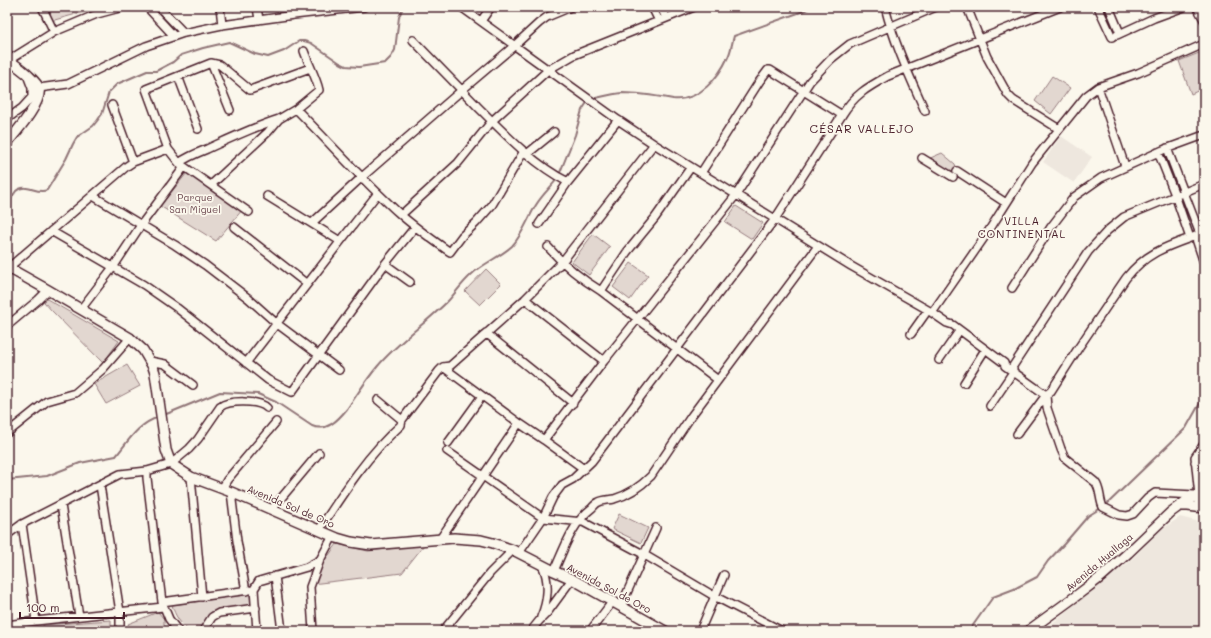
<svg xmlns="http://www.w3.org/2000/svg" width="1211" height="638" viewBox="0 0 1211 638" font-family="Mali,sans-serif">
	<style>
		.built { fill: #eee7de }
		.green { fill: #e2d7d0; stroke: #967b7e }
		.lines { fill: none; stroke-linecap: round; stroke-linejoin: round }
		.stream { stroke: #907477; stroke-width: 2 }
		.minor-casing { stroke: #4a1f2b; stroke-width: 10 }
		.major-casing { stroke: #4a1f2b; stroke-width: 12 }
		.minor { stroke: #fbf7ec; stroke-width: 7 }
		.major { stroke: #fbf7ec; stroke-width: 9 }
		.labels { text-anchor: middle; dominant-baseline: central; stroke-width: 3.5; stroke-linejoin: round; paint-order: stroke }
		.park-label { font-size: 10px; fill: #704d54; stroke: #fbf7ec }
		.street-label { font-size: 10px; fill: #4a1f2b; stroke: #fbf7ec }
		.neighbourhood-label { font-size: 11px; letter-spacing: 1px; fill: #4a1f2b; stroke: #fbf7ec }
		.quarter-label { font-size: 12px; letter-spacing: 1px; fill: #4a1f2b; stroke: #fbf7ec }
	</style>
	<rect width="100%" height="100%" fill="#fbf7ec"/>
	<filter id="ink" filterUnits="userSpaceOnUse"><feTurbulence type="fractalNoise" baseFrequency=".025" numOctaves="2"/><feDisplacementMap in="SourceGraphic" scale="8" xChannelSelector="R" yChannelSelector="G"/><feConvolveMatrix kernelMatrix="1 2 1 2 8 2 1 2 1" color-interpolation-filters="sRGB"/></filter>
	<g filter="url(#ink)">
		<!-- built -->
		<path class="built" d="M1061,136L1092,157L1074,183L1043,162Z
			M1180,517L1204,523V631H1048V627L1083,597L1128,563L1161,530Z"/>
		<!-- green -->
		<path class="green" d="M65,7H102L51,21L50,10Z
			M1204,51V88L1191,94L1179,61Z
			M1052,76L1070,88L1051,114L1035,101Z
			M942,153L955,164L956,167L952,174L928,159Z
			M187,173L243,209L216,241L160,206Z
			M736,206L763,223L752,239L725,222Z
			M593,234L610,247L589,275L572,262Z
			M631,263L648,275L630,300L613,287Z
			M486,269L501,284L480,305L465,291Z
			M47,299L119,341L103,363L52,311L44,302Z
			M127,365L140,386L106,404L94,384Z
			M619,514L648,528L641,543L612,529Z
			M337,544L368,551L424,545L402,573L312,584L309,568L329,555Z
			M250,594L251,605L217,609L211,612L199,631H189C180,623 175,616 172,605Z
			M158,612L164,619V629L160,631H131L128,624Z
			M111,620V631H44L43,625Z"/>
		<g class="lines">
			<!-- stream -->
			<path class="stream" d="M591,99C601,97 612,94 622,93C639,93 656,96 673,99C699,102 719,77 728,57C731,51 732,43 734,36L801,12L811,7
				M559,175L575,135L582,110L588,101
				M7,205C10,201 13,195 16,191C26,182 37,195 47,190L66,159L73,144L77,137L93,126L97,121L102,114L109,92L117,84L147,71H156L173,62L181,55L203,48L229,42L255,54L268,57L284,51L299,41H304L311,43L340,63L346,66L359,67L385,63L391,57L395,50L399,17L403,7
				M164,415L220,392L258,394L276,402L312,426C327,432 338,420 347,409C357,395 366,380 377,367C398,342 425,324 448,301C456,292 463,282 472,274C484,263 500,257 512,246C523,234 528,218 536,205C542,195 551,187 557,179
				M7,480L47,476L80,463L116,456C129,440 139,423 159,417
				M1105,506L1186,428L1204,396
				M969,631L993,597L1014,589L1037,577L1048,561L1064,544L1088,516L1101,508"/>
			<!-- minor casing -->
			<g class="minor-casing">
				<path id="minor" d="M42,7L54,32
					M147,7L174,36
					M159,7L184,33
					M220,7L222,25
					M257,7L259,20
					M461,7L618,120L654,144L851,266L928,310L947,323L953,325L1004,363L1005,366L1046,395
					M652,7L659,21
					M661,7L666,18
					M885,7C894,43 910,77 925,111
					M967,7L987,57L1008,95L1013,100L1059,129
					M1098,7L1112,37
					M1109,7L1120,33
					M1197,7L1204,20
					M481,21L491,7
					M1117,35L1154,18L1184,7
					M413,40C434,62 456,84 477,106C504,133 534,165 568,182
					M9,60L54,32L97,14L123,7
					M211,63L230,110
					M178,76L198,129
					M1098,87L1125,166
					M39,88L68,84L146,46L184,33L222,25L294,15L364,7
					M112,105L133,162
					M296,109C331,144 364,182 401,215C417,229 433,240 450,252L462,236L476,223L492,205L524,151
					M7,119L22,108L32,97V88L27,75
					M1167,148L1200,234
					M1158,152L1175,195L1190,238
					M527,154L554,132
					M922,158L953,177
					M179,163C187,157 197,153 207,149C231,138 254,127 279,119
					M957,171L1006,203
					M701,173L759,82L768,70H770L842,115
					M211,185L268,132L279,119L296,109L319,90C316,77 309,65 304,51
					M93,196L175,245L205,265L248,298L276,323L339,370
					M267,196L340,241
					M249,212L179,163L168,149L146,89L211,63L220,65L250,90L310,68
					M401,215L458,163L492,121L548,70L574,55L694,7
					M312,223L362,177L462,90L514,46L539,23L547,17L571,7
					M539,224L568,182L618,120
					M234,227L307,284
					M51,231L144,285L177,308L268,380L292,392L385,264L415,227
					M1195,236L1204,263
					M548,247C563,264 581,279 601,291L718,380
					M385,264L410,282
					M7,269L127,166L133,162L168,149
					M1012,288L1051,227L1074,197L1101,178L1163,150L1204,135
					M601,291L627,252L655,218L691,167
					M525,299L604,361
					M81,309L114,266L141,225L184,167
					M932,313L988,232L1032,163L1086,96L1098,87L1138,73L1204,44
					M7,326L38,300L48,290
					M486,333L573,403
					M911,334L928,310
					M939,360L957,334
					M150,361L165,364L193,385
					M246,363L378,193
					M443,367L519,423L544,440L584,469
					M964,383L983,353
					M1046,395L1047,408L1061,449L1065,458L1095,482C1101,489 1099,499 1103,507L1119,515L1127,516L1133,514L1148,498L1155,493L1195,495
					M378,400L402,420
					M990,406L1013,372V366L1088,252L1108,230L1124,217L1204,184
					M7,433L47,401L75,393L103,369L130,338
					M1017,434L1046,395L1051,391L1079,347L1126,278C1148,250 1172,245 1204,233
					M544,440L604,361L736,195L810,81L831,59L850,44L936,7
					M448,443L482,396
					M447,451L543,518L583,522L643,554L714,596L782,631
					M1195,462L1204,460
					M147,471V478L162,602L169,619L178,631
					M191,477L202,597
					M100,485L120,612V631
					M222,489L227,480L276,422
					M231,492L237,541L246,591
					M61,505L79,616
					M1198,507L1199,496L1195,457L1204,444
					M272,509L319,453
					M22,524L36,621
					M319,530C343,493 368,454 401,425L402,420L439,371L443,367L450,366L525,299L562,262L654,144
					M7,535L22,524L120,474L147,471L171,464L189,449L198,439L220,407C229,400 259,400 267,408
					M440,539L519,423
					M519,553L543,518L553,497L562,485L573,479L592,461L775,219L842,115C854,95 868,87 888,76L1060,7
					M554,571C564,549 572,523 592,508C594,506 596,503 599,502C603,500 609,500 614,499C628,495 641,486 651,476L692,415L818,246
					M275,576L282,631
					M162,602L249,590
					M621,606L656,528
					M541,617C548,601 550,581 542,565
					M7,625L36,621L163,607
					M203,631L212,617L219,613L256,608
					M257,631L254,589L259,581L307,567L320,560L333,536
					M313,631L310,587L320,560
					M443,631L490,573L513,550
					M531,631L539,621L547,613L572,579
					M590,631L613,601
					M700,631L724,575"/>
			</g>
			<!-- major casing -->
			<g class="major-casing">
				<path id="major" d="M7,60C14,63 21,69 27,74C31,78 37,83 39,88C43,102 16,132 7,143
					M7,267L48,290L130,338L143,350L153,367L155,373L166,450L171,464L191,477L231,492L337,538L351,542L371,545L454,538L481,540L493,543L513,550L554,571L572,579L665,631
					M1181,506H1188L1204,508
					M1028,631L1076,596L1101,577L1128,553L1171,512L1189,499L1199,496L1204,497"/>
			</g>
			<!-- minor -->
			<use href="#minor" class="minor"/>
			<!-- major -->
			<use href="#major" class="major"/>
		</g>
	</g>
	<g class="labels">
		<!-- park labels -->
		<g class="park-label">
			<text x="195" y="197">Parque<tspan x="195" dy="12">San Miguel</tspan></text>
		</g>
		<!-- street labels -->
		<g class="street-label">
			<text transform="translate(291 506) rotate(23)">Avenida Sol de Oro</text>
			<text transform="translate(1099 562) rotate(-40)">Avenida Huallaga</text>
			<text transform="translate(609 588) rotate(28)">Avenida Sol de Oro</text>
		</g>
		<!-- neighbourhood labels -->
		<g class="neighbourhood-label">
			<text x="1022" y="220">VILLA<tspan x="1022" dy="13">CONTINENTAL</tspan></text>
		</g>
		<!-- quarter labels -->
		<g class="quarter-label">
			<text x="862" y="128">CÉSAR VALLEJO</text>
		</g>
	</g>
	<!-- margin -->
	<rect width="1211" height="638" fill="none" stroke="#fbf7ec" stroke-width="24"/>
	<rect x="12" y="12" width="1187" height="614" fill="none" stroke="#4a1f2b" stroke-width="1.5" filter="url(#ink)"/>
	<!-- scale -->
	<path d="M20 612v6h104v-6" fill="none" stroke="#4a1f2b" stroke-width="2"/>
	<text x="26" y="612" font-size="12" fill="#4a1f2b" stroke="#fbf7ec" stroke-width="3" paint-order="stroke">100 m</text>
</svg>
